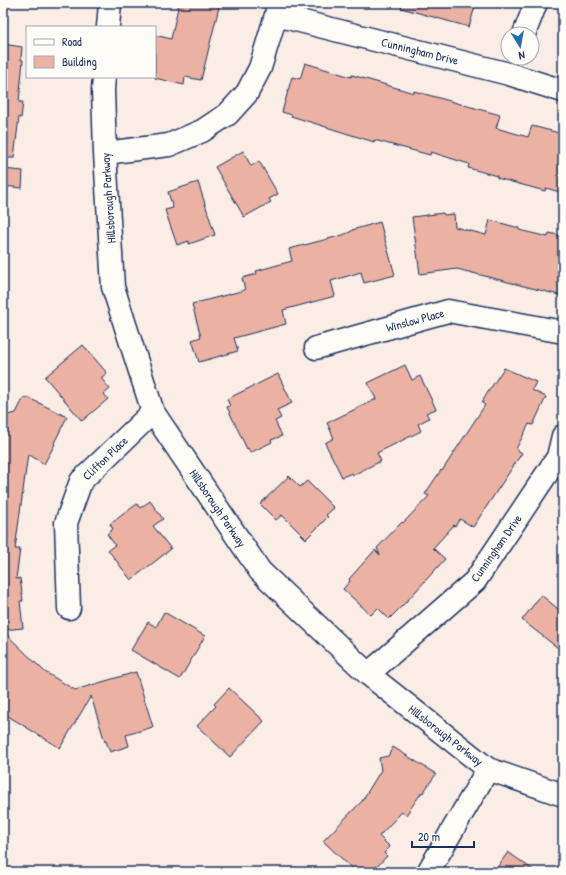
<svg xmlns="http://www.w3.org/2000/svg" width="566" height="875" viewBox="0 0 566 875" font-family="'Patrick Hand',sans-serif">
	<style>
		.building { fill: #ebb2a3; stroke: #1b2f5e }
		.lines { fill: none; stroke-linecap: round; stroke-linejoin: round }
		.minor-casing { stroke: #1b2f5e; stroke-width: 25 }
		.minor { stroke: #fdfcf7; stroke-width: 22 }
		.labels { text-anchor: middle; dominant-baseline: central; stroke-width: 4; stroke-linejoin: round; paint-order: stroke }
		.street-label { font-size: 12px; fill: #1b2f5e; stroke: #fdfcf7 }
	</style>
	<rect width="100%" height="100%" fill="#f9ede6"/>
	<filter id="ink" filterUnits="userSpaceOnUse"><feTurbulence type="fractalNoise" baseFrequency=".025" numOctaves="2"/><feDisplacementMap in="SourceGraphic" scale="8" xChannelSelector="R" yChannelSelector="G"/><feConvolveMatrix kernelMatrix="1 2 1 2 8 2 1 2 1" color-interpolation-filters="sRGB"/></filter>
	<g filter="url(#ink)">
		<!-- building -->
		<path class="building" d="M179,3H220L201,80L185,77L184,85L155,78V35L171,39Z
			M402,3H476L469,27L401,8Z
			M3,44L22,47L21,60H23L19,102H23L21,118L19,117L14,158H3Z
			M305,63L351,77L352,75L414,93V91L500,115L496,128L528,137L532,126L563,134V193L546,188L545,191L497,178V176L468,168L469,164L431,152L430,155L374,140V142L291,116L292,115L282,112L292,77L300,79Z
			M243,151L251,166L259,161L278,194L269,199L271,202L244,217L215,167Z
			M3,169L23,171L22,188L3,186Z
			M198,182L215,235L189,244V241L177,245L165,210L173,208L168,192Z
			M443,213L444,215L454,214L455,227L486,235L490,220L519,228V230L548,237L549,233L563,236V296L457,269L420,274L412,217Z
			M380,222L395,275L364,283L361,272L331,281L335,296L283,310L286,324L234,338L238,351L199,362L192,340L201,337L192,304L245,290L242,278L257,274L256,271L292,261L289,249L343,235L352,231V230Z
			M83,345L107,373L101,378L110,389L104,394L108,399L82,421L45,377Z
			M405,365L412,380L420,376L436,409L426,413L429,418L418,424L421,431L377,453L381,461L353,475L352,473L342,477L325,443L334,438L327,423L376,399L368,383Z
			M504,368L536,382L532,390L546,397L533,425L529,424L516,449L522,453L473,527L460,519L455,526L454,525L433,548L445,559L406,602L389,619L378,608L371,615L343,589L350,581L349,579L375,550L380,555L377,548L402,522L403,523L429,496L425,494L441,470L442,471L485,405L482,403L486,395Z
			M278,374L292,403L277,410L281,418L275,421L282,436L271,440L272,442L250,453L248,448L247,449L227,407L230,406L227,399Z
			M24,397L27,399V397L67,417L54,443L55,444L44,464L28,454L15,549H20L16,579L20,578L23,601H20L23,628L3,630V438L7,431L3,419V416L16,413Z
			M289,476L300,487L307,481L334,508L326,515L328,517L306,539L282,515L276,520L260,504Z
			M150,501L163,519L153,526L171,549L131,580L108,550L115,545L107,534L113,529L110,524L137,504L140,508Z
			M541,595L563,613V652L522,620Z
			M164,612L205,636L180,679L131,650L148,622L156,627Z
			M3,631L45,672L75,690L136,672L153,727L126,735L129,746L110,752L106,741L105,742L91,696L60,748L3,713Z
			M229,688L264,721L230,757L197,726L216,706L214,704Z
			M393,747L436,774L423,793L422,792L406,815L402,812L379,836L390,847L384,853L387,856L372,872H356L323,841L362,801L381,770L379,758L388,756Z
			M508,852L536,872H494Z"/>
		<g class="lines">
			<!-- minor casing -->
			<g class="minor-casing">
				<path id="minor" d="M276,15L509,74L563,91
					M108,27L110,3
					M524,34L536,3
					M104,77L103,90L105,153L113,287L153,412L260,571L368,674L488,769L563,795
					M105,153L169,145L202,131L228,114L247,93L260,68L276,15L278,3
					M316,348L448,311L563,332
					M69,608L66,523L81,481L153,412
					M368,674L475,581L558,457L563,436
					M428,872L488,769"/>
			</g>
			<!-- minor -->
			<use href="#minor" class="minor"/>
		</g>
	</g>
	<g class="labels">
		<!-- street labels -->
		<g class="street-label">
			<text transform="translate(420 51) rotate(14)">Cunningham Drive</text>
			<text transform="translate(108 198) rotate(-94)">Hillsborough Parkway</text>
			<text transform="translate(415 320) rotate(-15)">Winslow Place</text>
			<text transform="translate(105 458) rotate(-44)">Clifton Place</text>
			<text transform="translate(218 508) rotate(56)">Hillsborough Parkway</text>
			<text transform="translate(496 548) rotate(-55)">Cunningham Drive</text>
			<text transform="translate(446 735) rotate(38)">Hillsborough Parkway</text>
		</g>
	</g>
	<!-- margin -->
	<rect width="566" height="875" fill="none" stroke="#fdfcf7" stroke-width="16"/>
	<rect x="8" y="8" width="550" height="859" fill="none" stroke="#1b2f5e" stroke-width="1.5" filter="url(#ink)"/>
	<!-- legend -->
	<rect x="26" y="26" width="130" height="52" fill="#fdfcf7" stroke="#a3aaba"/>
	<rect x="34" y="39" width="20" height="6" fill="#fdfcf7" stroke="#a3aaba"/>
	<text x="62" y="46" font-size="12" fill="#1b2f5e">Road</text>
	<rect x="34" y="56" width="20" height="12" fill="#ebb2a3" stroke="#a3aaba"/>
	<text x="62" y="66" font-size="12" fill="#1b2f5e">Building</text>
	<!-- north arrow -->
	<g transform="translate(520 46) rotate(169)"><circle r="19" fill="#fdfcf7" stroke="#a3aaba"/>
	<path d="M0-3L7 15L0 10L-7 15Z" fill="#1f6fb2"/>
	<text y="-6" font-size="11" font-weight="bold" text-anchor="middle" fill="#1b2f5e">N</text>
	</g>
	<!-- scale -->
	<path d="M412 841v6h62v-6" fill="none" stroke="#1b2f5e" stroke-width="2"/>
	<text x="418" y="841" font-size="12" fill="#1b2f5e" stroke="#fdfcf7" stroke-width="3" paint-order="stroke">20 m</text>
</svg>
